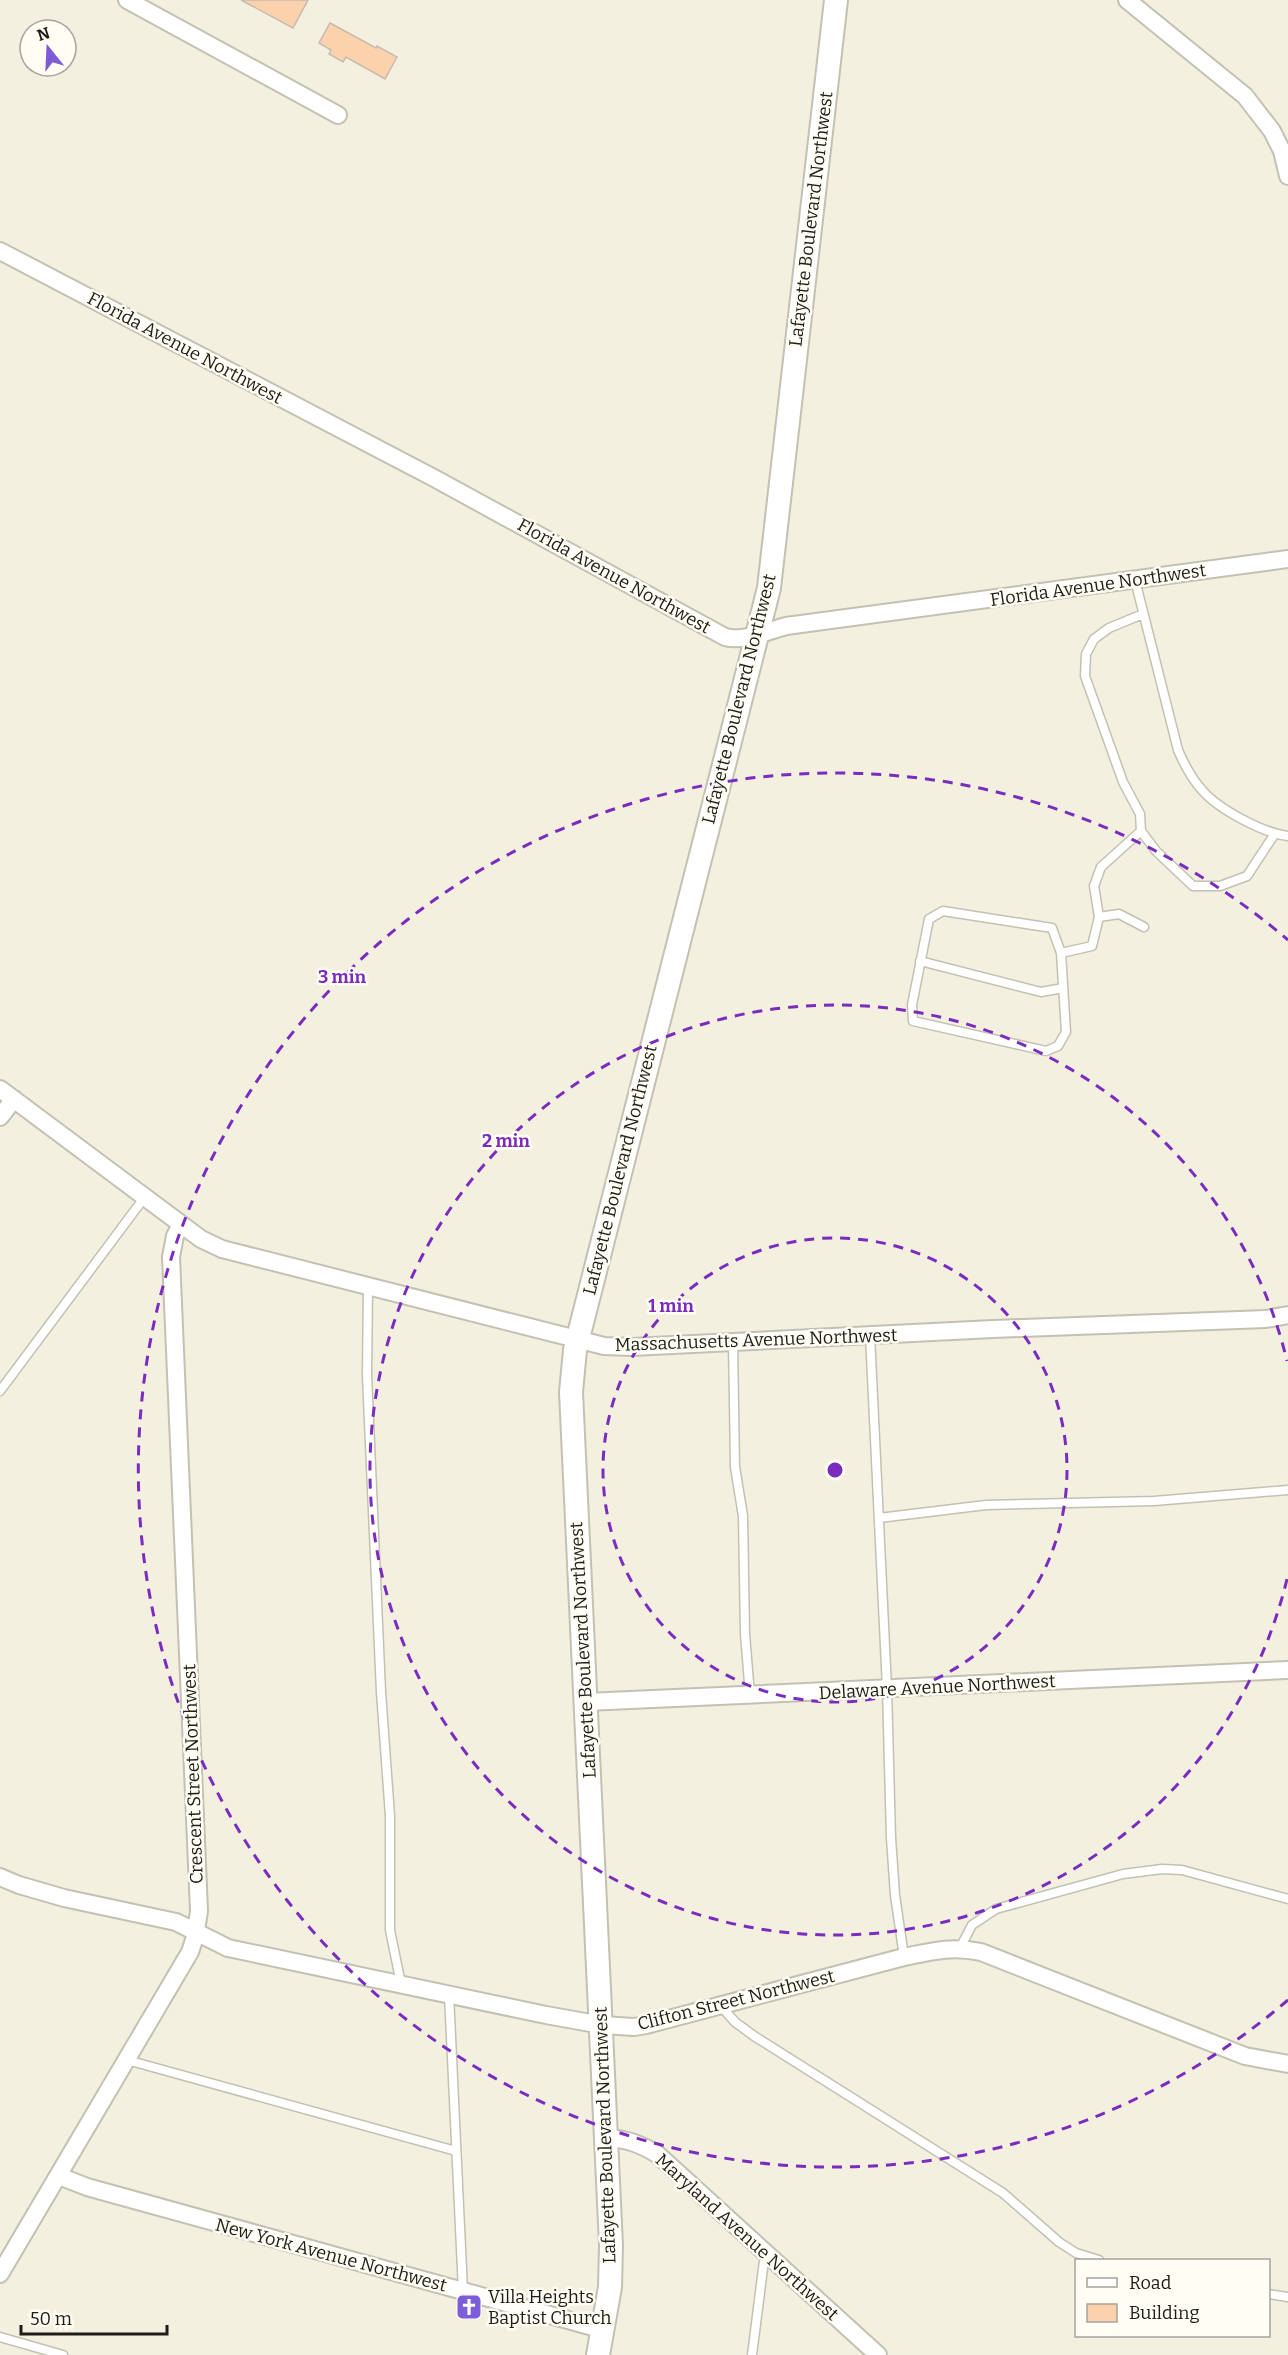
<svg xmlns="http://www.w3.org/2000/svg" width="1288" height="2355" viewBox="0 0 1288 2355" font-family="Bitter,serif">
	<style>
		.building { fill: #fbd2ac; stroke: #c7bbb0; stroke-width: 1.5 }
		.lines { fill: none; stroke-linecap: round; stroke-linejoin: round }
		.lane-casing { stroke: #c3c1b2; stroke-width: 11 }
		.street-casing { stroke: #c3c1b2; stroke-width: 20 }
		.secondary-casing { stroke: #c3c1b2; stroke-width: 26 }
		.lane { stroke: #fff; stroke-width: 8 }
		.street { stroke: #fff; stroke-width: 16 }
		.secondary { stroke: #fff; stroke-width: 22 }
		.ring { fill: none; stroke: #7b2cbf; stroke-width: 3; stroke-dasharray: 10 8 }
		.labels { text-anchor: middle; dominant-baseline: central; stroke-width: 5; stroke-linejoin: round; paint-order: stroke }
		.street-label { font-size: 18px; fill: #1e1d18; stroke: #fffdf4 }
		.poi-label { font-size: 18px; fill: #1e1d18; stroke: #fffdf4; text-anchor: start }
		.centre { fill: #7b2cbf; stroke: #fffdf4; stroke-width: 3 }
		.ring-label { font-size: 18px; text-anchor: middle; font-weight: bold; fill: #7b2cbf; stroke: #fffdf4; stroke-width: 5; stroke-linejoin: round; paint-order: stroke }
	</style>
	<rect width="100%" height="100%" fill="#f3f0e0"/>
	<!-- building -->
	<path class="building" d="M241,0H308L293,28Z
		M330,23L376,48L377,46L397,57L385,79L346,57L343,62L329,54L331,50L319,43Z"/>
	<g class="lines">
		<!-- lane casing -->
		<g class="lane-casing">
			<path id="lane" d="M1135,580L1178,750C1184,764 1191,778 1202,790C1218,809 1263,833 1288,836
				M1143,614L1109,628L1094,639L1086,654L1085,676L1123,782L1140,814L1141,831L1156,851L1193,886H1220L1247,876L1274,835
				M943,911L1052,928L1061,953L1066,1032L1058,1046L1046,1051L913,1021L912,1005L929,919Z
				M1099,917L1119,914L1144,927
				M1061,953L1092,946L1099,917L1094,886L1101,867L1141,831
				M920,961L1041,992L1063,988
				M368,1286L367,1376L381,1692L390,1816V1930L401,1984
				M870,1335L887,1688L891,1838L895,1895L904,1957
				M733,1342L735,1467L743,1516L745,1634L750,1695
				M0,1391L144,1198
				M879,1518L986,1505L1154,1501L1288,1490
				M960,1948L972,1925L996,1909L1123,1874L1162,1869L1182,1870L1288,1899
				M449,1994L463,2291
				M720,2005L735,2022L754,2036L1003,2193L1059,2242L1076,2253L1099,2260
				M127,2060L456,2151
				M1268,2294L1288,2297
				M0,2337L63,2355
				M752,2355L765,2253"/>
		</g>
		<!-- street casing -->
		<g class="street-casing">
			<path id="street" d="M127,0L338,115
				M1127,0L1245,96L1272,131L1282,151L1288,176
				M0,251L434,478L725,637C744,642 768,631 786,626L1288,559
				M0,1089L201,1239L222,1249L604,1346L632,1347L993,1329L1266,1319L1288,1315
				M0,1117L14,1099
				M586,1702L1288,1670
				M0,1877L19,1885L64,1898L176,1922L228,1948L546,2015L602,2025L634,2027L646,2025L904,1957C933,1951 951,1946 981,1952L1245,2056L1288,2064
				M607,2138C627,2139 640,2144 657,2154L878,2355
				M59,2176L87,2187L604,2330
				M0,2274L190,1952L195,1937L199,1911L171,1257L175,1236L181,1224"/>
		</g>
		<!-- secondary casing -->
		<g class="secondary-casing">
			<path id="secondary" d="M598,2355L610,2287L611,2245L571,1392L575,1350L769,588L836,0"/>
		</g>
		<!-- lane -->
		<use href="#lane" class="lane"/>
		<!-- street -->
		<use href="#street" class="street"/>
		<!-- secondary -->
		<use href="#secondary" class="secondary"/>
	</g>
	<!-- distance rings -->
	<g class="ring">
		<circle cx="835" cy="1470" r="232"/>
		<path d="M1287 1579A465 465 0 1 1 1287 1361"/>
		<path d="M1288 2000A697 697 0 1 1 1288 940"/>
	</g>
	<!-- icons -->
	<defs>
		<g id="church-square" transform="scale(1.35)"><rect x="-9" y="-9" width="18" height="18" rx="4" fill="#7d5cd7" stroke="#fffdf4"/><path d="M-1.2-6h2.4v3.5h3.3v2.4h-3.3V6h-2.4V-.1h-3.3v-2.4h3.3Z" fill="#fff"/></g>
	</defs>
	<g fill-rule="evenodd">
		<use href="#church-square" x="469" y="2307"/>
	</g>
	<g class="labels">
		<!-- street labels -->
		<g class="street-label">
			<text transform="translate(811 219) rotate(-83)">Lafayette Boulevard Northwest</text>
			<text transform="translate(185 348) rotate(28)">Florida Avenue Northwest</text>
			<text transform="translate(614 576) rotate(29)">Florida Avenue Northwest</text>
			<text transform="translate(1098 585) rotate(-8)">Florida Avenue Northwest</text>
			<text transform="translate(739 699) rotate(-76)">Lafayette Boulevard Northwest</text>
			<text transform="translate(620 1170) rotate(-76)">Lafayette Boulevard Northwest</text>
			<text transform="translate(756 1340) rotate(-2)">Massachusetts Avenue Northwest</text>
			<text transform="translate(583 1650) rotate(-93)">Lafayette Boulevard Northwest</text>
			<text transform="translate(937 1687) rotate(-3)">Delaware Avenue Northwest</text>
			<text transform="translate(193 1774) rotate(-92)">Crescent Street Northwest</text>
			<text transform="translate(736 2000) rotate(-14)">Clifton Street Northwest</text>
			<text transform="translate(605 2135) rotate(-92)">Lafayette Boulevard Northwest</text>
			<text transform="translate(747 2237) rotate(42)">Maryland Avenue Northwest</text>
			<text transform="translate(331 2255) rotate(15)">New York Avenue Northwest</text>
		</g>
		<!-- poi labels -->
		<g class="poi-label">
			<text x="488" y="2297">Villa Heights<tspan x="488" dy="21">Baptist Church</tspan></text>
		</g>
	</g>
	<circle cx="835" cy="1470" r="9" class="centre"/>
	<g class="ring-label">
		<text x="342" y="983">3 min</text>
		<text x="506" y="1147">2 min</text>
		<text x="671" y="1312">1 min</text>
	</g>
	<!-- legend -->
	<rect x="1075" y="2259" width="195" height="78" fill="#fffdf4" stroke="#a5a39c" stroke-width="1.5"/>
	<rect x="1087" y="2278" width="30" height="9" fill="#ffffff" stroke="#a5a39c" stroke-width="1.5"/>
	<text x="1129" y="2289" font-size="18" fill="#1e1d18">Road</text>
	<rect x="1087" y="2304" width="30" height="18" fill="#fbd2ac" stroke="#a5a39c" stroke-width="1.5"/>
	<text x="1129" y="2319" font-size="18" fill="#1e1d18">Building</text>
	<!-- north arrow -->
	<g transform="translate(48 48) rotate(342)"><circle r="28" fill="#fffdf4" stroke="#a5a39c" stroke-width="1.5"/>
	<path d="M0-4.5L10 22L0 15L-10 22Z" fill="#7d5cd7"/>
	<text y="-9" font-size="16" font-weight="bold" text-anchor="middle" fill="#1e1d18">N</text>
	</g>
	<!-- scale -->
	<path d="M21 2325v9h146v-9" fill="none" stroke="#1e1d18" stroke-width="3"/>
	<text x="30" y="2325" font-size="18" fill="#1e1d18" stroke="#fffdf4" stroke-width="4.5" paint-order="stroke">50 m</text>
</svg>
